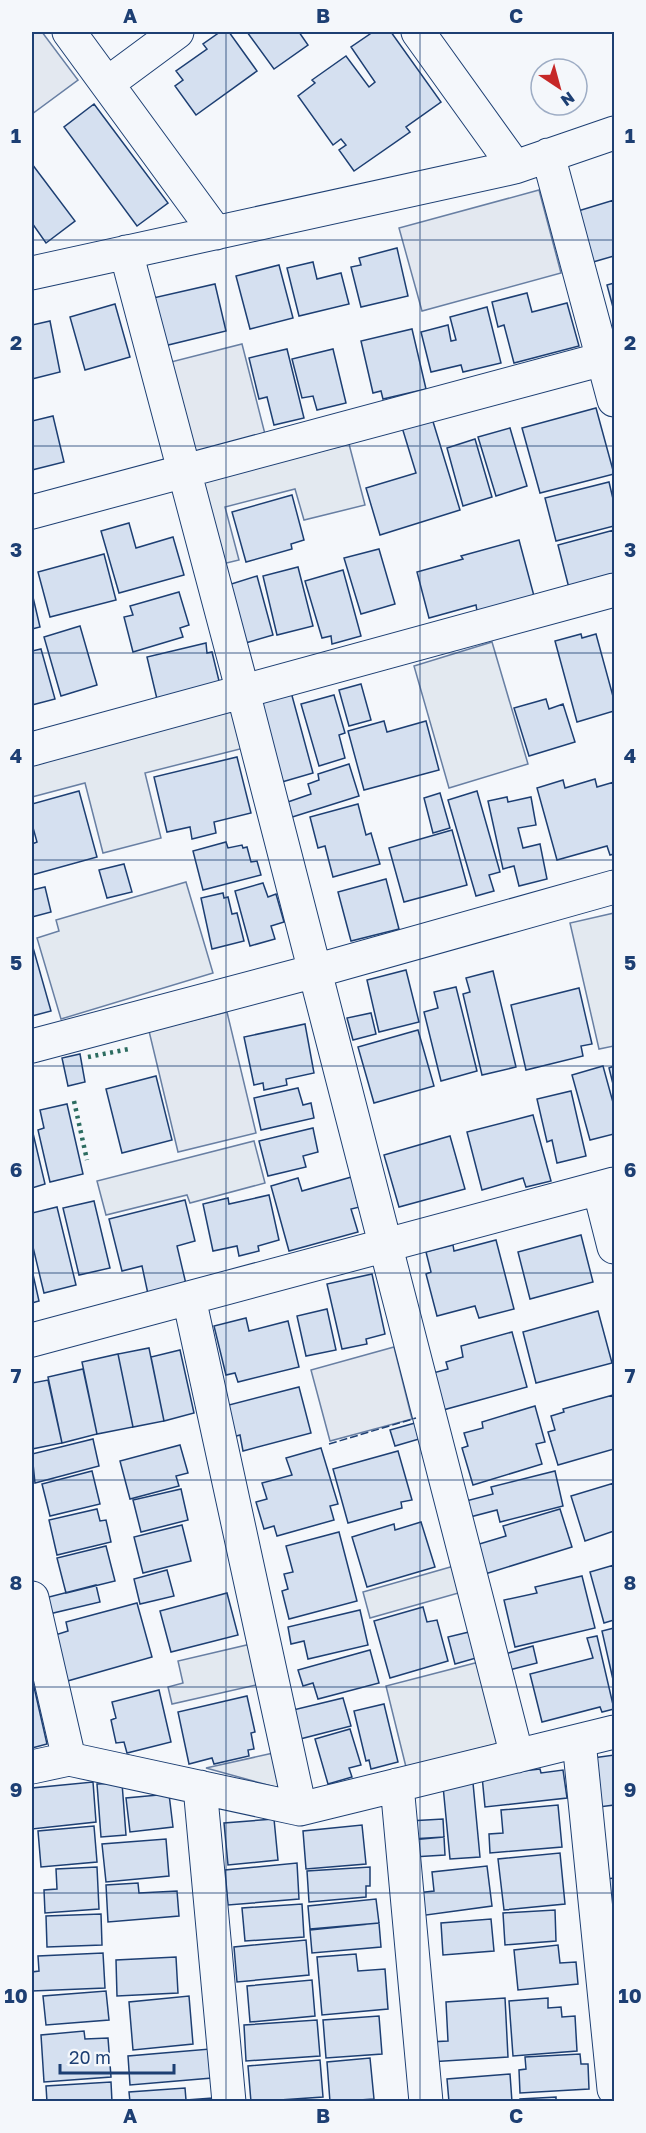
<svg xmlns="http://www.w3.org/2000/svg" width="646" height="2133" viewBox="0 0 646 2133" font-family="'Golos Text',sans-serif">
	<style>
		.green { fill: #e3e9f0; stroke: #687fa3; stroke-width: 1.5 }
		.parking { fill: #e3e8f0; stroke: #687fa3; stroke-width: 1.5 }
		.building { fill: #d5e0f0; stroke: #1d3f73; stroke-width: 1.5 }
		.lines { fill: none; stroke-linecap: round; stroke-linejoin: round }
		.minor-casing { stroke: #1d3f73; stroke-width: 35 }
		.minor { stroke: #f4f7fb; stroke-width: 33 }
		.hedge { stroke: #2c6c60; stroke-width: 4.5; stroke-dasharray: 3 4.5; stroke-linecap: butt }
		.fence { stroke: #1d3f73; stroke-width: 1.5; stroke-dasharray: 8 3; stroke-linecap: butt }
		.grid { fill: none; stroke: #1d3f73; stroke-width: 1.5; stroke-opacity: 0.55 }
		.neatline { fill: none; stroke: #1d3f73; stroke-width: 2 }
		.grid-label { font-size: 20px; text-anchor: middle; font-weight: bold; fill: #1d3f73 }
	</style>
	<rect width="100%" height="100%" fill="#f4f7fb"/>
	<!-- green -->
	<path class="green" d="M349,444L365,505L304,520L295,489L225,507L239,560L218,565L198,483Z
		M492,642L528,764L449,788L414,666Z
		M234,710L244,748L145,773L161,838L103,853L85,783L32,797V761Z
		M186,882L213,973L61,1019L37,938L59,931L56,920Z
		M614,913V1046L599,1049L570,923Z
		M254,1141L265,1183L190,1203L187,1195L106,1215L97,1181Z
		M454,1566L462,1592L370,1618L363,1592Z
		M251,1644L260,1684L172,1704L168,1687L183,1683L178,1661Z
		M479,1662L500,1743L406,1767L386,1686Z
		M278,1752L286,1790L206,1768Z"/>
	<!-- parking -->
	<path class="parking" d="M32,32H42L78,80L32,114Z
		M539,190L561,273L422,311L399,228Z
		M242,344L266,438L190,457L167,363Z
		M227,1012L256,1133L178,1152L149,1031Z
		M394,1347L412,1419L330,1441L311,1370Z"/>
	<!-- building -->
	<path class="building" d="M220,32H229L257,71L196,115L175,86L183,80L176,71L207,49L203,44Z
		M247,32H299L308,45L274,69Z
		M373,32H391L441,102L406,127L410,132L354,171L339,150L346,145L341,139L333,145L298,96L315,83L312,80L346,56L369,87L375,82L351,47Z
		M94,104L168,203L137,226L64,127Z
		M32,164L75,221L46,243L32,223Z
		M614,200V256L593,262L578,211Z
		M397,248L408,296L361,307L351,267L361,265L359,258Z
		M313,262L317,279L341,273L349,304L299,316L287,268Z
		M279,265L293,318L250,329L236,276Z
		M614,283V311L607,285Z
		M215,284L226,331L164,346L153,298Z
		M527,293L532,312L567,303L579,346L514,363L504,325L498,327L492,302Z
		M115,304L130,357L85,370L70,317Z
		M487,307L501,363L463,372L461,365L431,372L421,332L448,325L451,341L456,340L450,317Z
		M50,321L60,372L32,379V325Z
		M412,329L426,389L383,399L381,391L373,393L361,341Z
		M287,349L304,418L274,425L267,397L259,399L249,358Z
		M333,349L346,403L317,410L313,396L302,398L292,359Z
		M596,408L614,474L540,493L522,428Z
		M431,415L460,510L380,535L366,488L416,473L401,424Z
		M53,416L64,462L32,470V421Z
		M510,428L527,486L496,496L478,437Z
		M475,439L492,497L463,506L447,448Z
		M609,482L614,503V526L556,541L545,498Z
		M292,495L304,540L291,544L292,549L246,562L232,512Z
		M129,523L136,548L173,537L184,575L119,593L101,531Z
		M614,530V577L569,588L558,545Z
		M519,540L534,596L477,611L476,605L429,618L417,572L463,559L461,556Z
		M379,549L395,604L361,614L344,558Z
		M104,554L116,600L50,617L38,572Z
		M298,567L313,626L277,635L263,576Z
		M343,570L361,636L332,644L331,636L322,638L305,581Z
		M257,576L273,635L242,644L225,586Z
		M179,592L189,625L180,628L183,637L133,652L124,617L133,615L130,606Z
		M32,593L40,627L32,629Z
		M80,626L97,685L61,696L44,637Z
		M581,634L582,638L596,634L614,700V711L577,722L555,641Z
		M206,643L207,653L212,652L220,685L157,699L147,657Z
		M41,649L55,699L32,705V651Z
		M361,684L371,720L349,726L339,690Z
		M291,692L313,773L275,784L253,703Z
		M334,695L345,733L339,735L345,758L319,766L301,704Z
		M546,699L549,709L563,704L575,742L529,756L514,708Z
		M384,721L387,732L426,721L439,770L364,790L348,731Z
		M237,757L251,813L214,822L216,833L192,839L190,827L167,832L154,777Z
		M349,764L359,796L286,819L282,804L311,794L308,784L319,780L318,774Z
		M595,779L597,787L614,782V854L610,855L607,846L557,860L537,788L563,780L565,788Z
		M79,791L97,857L32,875V844L37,842L32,824V804Z
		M477,791L500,872L489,875L494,891L476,896L448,800Z
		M440,793L450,828L433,833L424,798Z
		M507,797L508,802L531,797L536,825L518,828L523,848L540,844L547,879L519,886L514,866L503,869L488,801Z
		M358,804L366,835L371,833L380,864L333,877L325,846L318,848L310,817Z
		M452,830L467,885L404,902L389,848Z
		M226,842L228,848L242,845L243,848L247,847L251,862L257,861L261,875L203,890L193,851Z
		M124,864L132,892L107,898L99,870Z
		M386,879L399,929L351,941L338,892Z
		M263,883L268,897L276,894L284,922L271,926L275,939L250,946L235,891Z
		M45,887L51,912L32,917V890Z
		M223,893L224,898L228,897L232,914L237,913L244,941L212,949L201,898Z
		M32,944L51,1011L32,1016Z
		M406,970L419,1022L379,1032L367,980Z
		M493,971L516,1067L482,1075L463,994L470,992L466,978Z
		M456,987L477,1071L441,1081L424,1012L438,1008L434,992Z
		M579,988L592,1044L581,1046L583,1056L526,1070L511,1005Z
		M371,1013L376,1034L353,1040L347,1018Z
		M305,1024L314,1073L286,1079L287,1085L264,1090L263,1083L254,1085L244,1037Z
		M418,1030L434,1086L374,1103L358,1047Z
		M80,1054L85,1082L68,1086L62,1058Z
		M603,1066L614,1106V1134L590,1140L572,1075Z
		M614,1066V1088L609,1068Z
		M156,1076L172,1140L122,1153L106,1089Z
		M298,1088L303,1105L311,1103L314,1118L261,1130L254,1098Z
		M571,1091L586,1156L557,1163L552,1140L547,1142L537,1099Z
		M67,1104L83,1174L50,1182L38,1130L44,1128L40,1110Z
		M533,1115L551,1181L526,1187L523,1178L482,1190L467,1132Z
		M313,1128L318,1152L303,1156L306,1167L268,1176L259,1141Z
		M32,1129L45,1184L32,1188Z
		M450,1136L465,1189L399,1207L384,1155Z
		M355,1176L364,1206L351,1209L358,1232L289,1251L271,1186L298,1178L302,1191Z
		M269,1195L279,1240L258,1246L259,1251L239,1256L237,1246L213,1251L203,1204L228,1198L229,1204Z
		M185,1200L195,1241L177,1246L186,1284L148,1294L142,1266L122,1271L109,1219Z
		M94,1201L110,1268L79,1275L63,1208Z
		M57,1207L76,1285L44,1293L32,1243V1213Z
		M581,1235L593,1282L530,1299L518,1252Z
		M496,1240L514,1309L479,1318L475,1306L437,1316L426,1274L431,1272L426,1252L453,1245L454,1251Z
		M32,1270L39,1301L32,1303Z
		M372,1274L385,1334L366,1339L367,1344L342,1349L327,1284Z
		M327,1309L336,1350L306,1356L297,1316Z
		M598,1311L612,1363L536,1383L523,1332Z
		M246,1318L249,1331L288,1321L299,1367L238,1382L235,1373L226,1375L214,1326Z
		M512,1332L527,1387L443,1410L433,1373L448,1369L446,1362L463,1357L461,1346Z
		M149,1348L164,1421L133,1427L118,1354Z
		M180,1350L194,1413L164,1421L151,1357Z
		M118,1354L133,1427L97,1434L82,1362Z
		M83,1369L97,1434L62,1443L48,1377Z
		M48,1380L62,1443L32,1449V1383Z
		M299,1387L311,1433L243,1451L240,1435L233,1437L225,1406Z
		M613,1395L614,1449L558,1465L548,1432L555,1430L551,1416L564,1412L563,1409Z
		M535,1406L545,1442L536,1444L542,1464L473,1485L462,1448L468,1446L464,1433L483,1428L482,1422Z
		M415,1423L419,1439L395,1446L390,1430Z
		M93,1439L99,1466L35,1483L32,1454Z
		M180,1445L188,1473L176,1476L179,1486L130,1499L120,1461Z
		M321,1448L338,1504L330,1506L334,1520L277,1536L274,1526L264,1529L256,1502L267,1499L262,1483L292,1475L286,1458Z
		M398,1451L412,1500L401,1502L402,1508L348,1523L333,1469Z
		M92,1471L100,1504L50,1516L42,1484Z
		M555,1471L563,1506L500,1522L497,1510L470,1517L466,1501L493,1494L491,1487Z
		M614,1483V1531L585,1541L571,1496Z
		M181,1489L188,1520L141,1532L133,1500Z
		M97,1509L100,1521L106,1520L111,1542L57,1555L49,1520Z
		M560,1509L572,1547L485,1574L476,1545L506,1536L503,1526Z
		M421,1522L435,1567L367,1587L352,1537L394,1524L395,1530Z
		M182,1525L191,1561L143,1573L134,1537Z
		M339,1532L357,1601L289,1619L282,1591L288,1589L284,1574L293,1572L286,1546Z
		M106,1546L115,1581L66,1593L57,1558Z
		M614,1565V1620L604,1623L590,1572Z
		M167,1570L174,1596L140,1604L134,1579Z
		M582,1576L595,1628L515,1647L504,1600L537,1593L535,1587Z
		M96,1585L100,1602L49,1614L45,1598Z
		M227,1593L238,1635L171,1652L160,1611Z
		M137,1603L152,1657L64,1682L52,1636L68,1631L66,1622Z
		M423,1607L427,1622L437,1620L448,1661L390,1678L374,1621Z
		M360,1610L368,1645L308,1659L304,1641L291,1644L288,1627Z
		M614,1628V1684L602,1631Z
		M469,1632L476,1658L455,1664L448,1637Z
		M597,1636L614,1709L602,1712L600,1707L542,1722L530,1674L593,1658L587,1638Z
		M533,1646L537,1663L509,1670L505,1654Z
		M370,1650L379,1683L318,1699L313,1683L303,1686L298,1670Z
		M32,1687H34L47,1744L32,1748Z
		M159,1690L171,1742L127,1753L124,1742L116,1743L111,1720L116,1718L112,1702Z
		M247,1696L255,1732L251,1733L254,1749L248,1750L249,1756L214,1764L212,1758L189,1764L178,1712Z
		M343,1698L351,1726L300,1739L293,1710Z
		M384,1704L398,1762L371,1769L369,1760L366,1761L354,1711Z
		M350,1729L361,1765L349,1768L352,1777L328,1784L315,1739Z
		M614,1755V1805L599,1807L593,1758Z
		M540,1769L541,1773L563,1770L567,1798L485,1807L482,1776Z
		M93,1782L96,1822L32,1829V1788Z
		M122,1783L126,1835L101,1837L97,1784Z
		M473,1783L480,1857L450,1859L443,1786Z
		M169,1794L173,1827L130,1832L126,1798Z
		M558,1805L562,1847L490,1853L489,1834L503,1833L501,1810Z
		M274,1819L278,1860L228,1865L224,1823Z
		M443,1819L444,1837L411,1839L409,1821Z
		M362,1825L366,1864L306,1869L303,1831Z
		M94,1826L97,1862L41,1867L38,1831Z
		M444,1837L445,1855L413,1857L411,1840Z
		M166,1839L169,1876L106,1882L102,1844Z
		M560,1853L565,1904L504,1910L498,1859Z
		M297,1863L299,1899L228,1905L225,1870Z
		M487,1866L492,1906L419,1916L417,1893L434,1891L432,1872Z
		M97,1867L99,1909L45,1913L44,1890L57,1889L56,1869Z
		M370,1867V1886H366V1897L309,1902L307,1871Z
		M614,1878V1917H609L606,1879Z
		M138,1883L139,1893L177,1891L179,1916L108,1922L106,1885Z
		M376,1899L379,1923L310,1929L308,1906Z
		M302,1904L304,1937L245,1941L242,1908Z
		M555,1910L556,1941L505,1945L503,1913Z
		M101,1914L102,1945L47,1947L46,1916Z
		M491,1919L494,1951L443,1955L441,1923Z
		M379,1923L381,1947L312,1953L310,1930Z
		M306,1940L309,1975L237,1982L234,1947Z
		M558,1945L560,1963L576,1962L578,1984L518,1990L514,1950Z
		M103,1953L105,1988L32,1991V1972L39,1971L38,1956Z
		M356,1954L358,1971L385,1969L388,2009L322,2015L317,1957Z
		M176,1957L178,1993L117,1996L116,1960Z
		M312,1980L315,2016L250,2022L247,1986Z
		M106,1991L109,2020L46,2025L43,1996Z
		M189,1996L193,2044L133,2050L129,2002Z
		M505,1998L508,2057L429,2062L428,2042L448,2041L446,2002Z
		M548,1998V2008L561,2007L562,2017L575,2016L577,2051L513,2056L509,2001Z
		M379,2016L382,2054L326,2058L323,2020Z
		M317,2020L320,2056L246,2061L244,2025Z
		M84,2031L85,2039L108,2038L111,2077L44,2082L41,2035Z
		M210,2049L212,2078L130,2085L128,2056Z
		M580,2054L581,2064H588L589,2089L520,2093L519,2070L526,2069L525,2057Z
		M370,2058L374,2099L330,2102L327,2062Z
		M320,2060L323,2097L251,2102L248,2066Z
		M510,2074L512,2102H449L447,2079Z
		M111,2082L112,2102H47L46,2086Z
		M185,2088L186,2100L212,2098V2102H130L129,2092Z
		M556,2097V2102H520V2099Z"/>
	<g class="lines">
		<!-- minor casing -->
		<g class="minor-casing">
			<path id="minor" d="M69,32L216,233
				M418,32L515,167
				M108,83L177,32
				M548,155L614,400
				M126,252L243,692L517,1756
				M32,273L515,167L614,133
				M32,512L614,356
				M32,749L614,590
				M32,1046L315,971L614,887
				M599,1188L614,1247
				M189,1298L300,1809
				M32,1340L614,1184
				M32,1598L69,1759
				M579,1741L614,2089
				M32,1767L69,1759L300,1809L614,1732
				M397,1785L426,2102
				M200,1787L229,2102"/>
		</g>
		<!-- minor -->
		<use href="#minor" class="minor"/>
		<!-- hedge -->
		<path class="hedge" d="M88,1057L129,1049
			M74,1101L87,1160"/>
		<!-- fence -->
		<path class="fence" d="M329,1444L416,1418"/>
	</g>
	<!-- grid -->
	<path class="grid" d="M226,32V2102M420,32V2102M32,240H614M32,446H614M32,653H614M32,860H614M32,1066H614M32,1273H614M32,1480H614M32,1687H614M32,1893H614"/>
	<!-- border -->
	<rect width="646" height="2133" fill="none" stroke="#f4f7fb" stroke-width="66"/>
	<!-- north arrow -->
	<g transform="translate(559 87) rotate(144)"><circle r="28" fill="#f4f7fb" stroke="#9eadc5" stroke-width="1.5"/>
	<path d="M0-4.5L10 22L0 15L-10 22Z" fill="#c62828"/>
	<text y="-9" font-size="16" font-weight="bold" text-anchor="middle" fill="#1d3f73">N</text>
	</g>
	<!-- scale -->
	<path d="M60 2064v9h114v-9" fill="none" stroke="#1d3f73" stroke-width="3"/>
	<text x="69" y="2064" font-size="18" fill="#1d3f73" stroke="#f4f7fb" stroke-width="4.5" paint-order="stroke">20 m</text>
	<rect x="33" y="33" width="580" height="2067" class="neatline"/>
	<g class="grid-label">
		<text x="130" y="23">A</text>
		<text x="323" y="23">B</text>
		<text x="516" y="23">C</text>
		<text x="16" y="143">1</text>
		<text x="630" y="143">1</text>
		<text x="16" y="350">2</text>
		<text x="630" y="350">2</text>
		<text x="16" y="557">3</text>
		<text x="630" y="557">3</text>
		<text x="16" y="763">4</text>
		<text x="630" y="763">4</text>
		<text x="16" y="970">5</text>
		<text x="630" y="970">5</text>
		<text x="16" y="1177">6</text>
		<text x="630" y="1177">6</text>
		<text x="16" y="1383">7</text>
		<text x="630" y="1383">7</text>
		<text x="16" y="1590">8</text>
		<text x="630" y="1590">8</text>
		<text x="16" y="1797">9</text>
		<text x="630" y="1797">9</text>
		<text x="16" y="2003">10</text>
		<text x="630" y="2003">10</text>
		<text x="130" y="2123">A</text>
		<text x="323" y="2123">B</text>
		<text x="516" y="2123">C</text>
	</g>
</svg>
